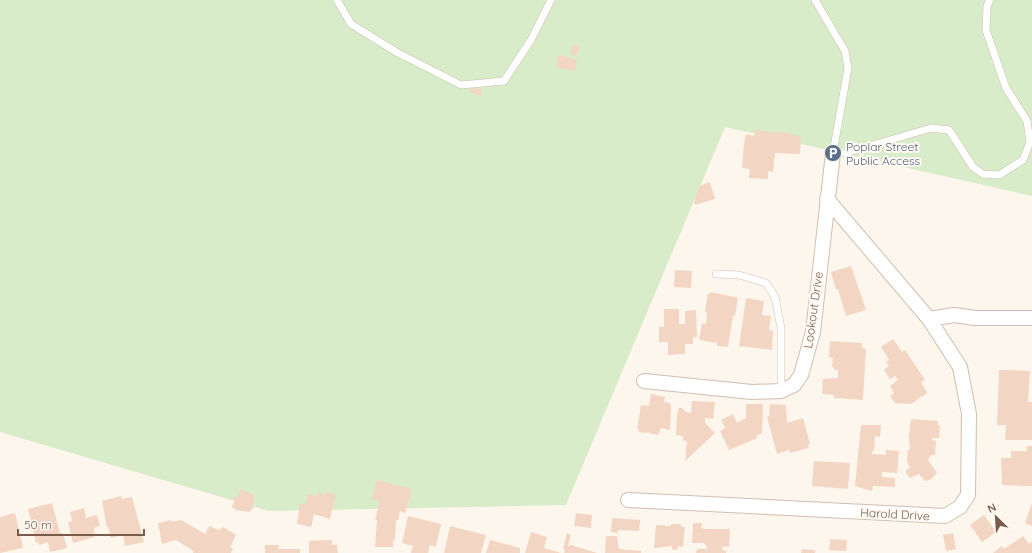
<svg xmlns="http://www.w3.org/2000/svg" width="1032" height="553" viewBox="0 0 1032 553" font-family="Quicksand,sans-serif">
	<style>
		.green { fill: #d8ecc9 }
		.building { fill: #f3d5c3 }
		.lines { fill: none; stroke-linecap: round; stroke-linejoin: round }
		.service-casing { stroke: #d1beb0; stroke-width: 8 }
		.minor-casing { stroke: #d1beb0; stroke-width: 16 }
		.service { stroke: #fff; stroke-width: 7 }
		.minor { stroke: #fff; stroke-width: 14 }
		.labels { text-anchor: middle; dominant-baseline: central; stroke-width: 4; stroke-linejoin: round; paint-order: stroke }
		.service-label { font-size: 12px; fill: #4e5e75; stroke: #fffaf3; text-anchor: start }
		.street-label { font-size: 12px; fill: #7a5c4d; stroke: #fffaf3 }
	</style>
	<rect width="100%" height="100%" fill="#fdf6ec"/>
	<!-- green -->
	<path class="green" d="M0,0H1032V196L725,127L566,505L269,511L0,432Z"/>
	<!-- building -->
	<path class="building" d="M572,45L579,46L577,56L571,55Z
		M560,55L577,60L575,71L556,67L558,56Z
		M471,87L482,90L481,96L470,92Z
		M755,130L778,133L779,131L801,137L800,154L775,153L773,172L768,171V179L749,178L750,169L742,168L744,144L746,134L754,136Z
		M710,182L715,199L695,205L694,202L699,186Z
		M851,266L866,310L846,316L838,289L836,290L831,272Z
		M675,270L692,271L691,288L674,287Z
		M711,292L738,298L735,316L733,315L728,347L717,346V343L699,340L702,323L706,324L707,312H705L708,293L710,294Z
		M746,298L764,301L762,315L771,316L769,330L773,331L772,350L739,346Z
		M664,309H679V324H685V311L696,310L697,337H693V344H685V354L668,355V342H659V327H664Z
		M893,339L902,352L905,350L925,380L921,382L927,393L911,404L895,403L890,396L894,393L890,386L898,380L895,376L890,379L884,370L889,366L886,362L889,360L881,347Z
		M830,341L862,343V348L866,349L863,400L834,398V395L822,394L823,379L838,378V370H835L832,366L833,358L829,357Z
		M999,370L1030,371L1028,402H1032V440H1005L1006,425H997Z
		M651,394L665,397L664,402L670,403L671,406L670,430L661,428L658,435L649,433L648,431L647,433L639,432V429H637L641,405L649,406Z
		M692,401L715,402L713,419L705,418V423L715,433L685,461L687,442L683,440V436L676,435L677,414L679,408H682L686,412L691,413Z
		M746,404H763L762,433L756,436L757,438L729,450L720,431L725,428L721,420L733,414L737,423L746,418Z
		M770,404L786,405L787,423L803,418L810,444L808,445L809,448L790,453L789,450L777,454L767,417L769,416Z
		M911,419L938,421V425L940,426L939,438H932V440L936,441L935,455H931L928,460L937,473L930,480L925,481L919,474L910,478L906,473V470L910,468L907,461L908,450H910L909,436Z
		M861,425H881L880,437L873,436L875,437L874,451H872V454L886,455V450L899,451L897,473L882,472V477L895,478V487L873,486L872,491L855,486Z
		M1027,446H1032V486L1002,485L1001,458H1011V451H1027Z
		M814,461L850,463L848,489L812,486Z
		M377,480L412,489L405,513L400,511L398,520H396L395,540H393V547H375L377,520H375L380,501L372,499Z
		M240,489L254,495L253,509H251L250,512L235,510V508H232L235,496L238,497Z
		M326,491L336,495L330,519L314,514L311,527L297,524L300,503L305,505L308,494L316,496L317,492L325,495Z
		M121,496L122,499L132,497L144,542L125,546L123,535L111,538L108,527L107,528L102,501Z
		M52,503L60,533H63L67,548L50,552L48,542L39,545L38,542L36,543L28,509Z
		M1032,503V526L1025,523Z
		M84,508L86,518L97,515L100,526L94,528L95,537L73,543L68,522L72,521L70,512Z
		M15,513L23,548L0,553V517Z
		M576,513L592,515L591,528L574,526Z
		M984,515L996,532L982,542L970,525Z
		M408,516L441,524L436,547L430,545L428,553H411L413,546L402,543Z
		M612,518L640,520L639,531L618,530V533L611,532Z
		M171,520L172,522L181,520L205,534L209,526L219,530L223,527L236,535L230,547L233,548L231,553H193L194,551L176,540L162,544L158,523Z
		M693,523H702L701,528L705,529H730L729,547L723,546L722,550L727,551L726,553H696L697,549H707V547L704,543H692Z
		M671,524H681V527H685L683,547L678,546L677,550L672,549V546L654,548L656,525L671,526Z
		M450,526L486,535L481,553H444Z
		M531,532L547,537L544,548L561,553H525Z
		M567,533L571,535L568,546L571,545L597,553H564L565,549H563Z
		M953,533L956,549L946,551L943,535Z
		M606,536H617L619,549L641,551V553H605Z
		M1023,536L1029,544L1031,542L1032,544V553H993L1002,546L1004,549Z
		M830,539L847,540L846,551L829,550Z
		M332,540V545H337L338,553H309V541Z
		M490,540L520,548V553H486Z
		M265,545H279L278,549H300V553H265Z
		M802,549L815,550V553H801Z"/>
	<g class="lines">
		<!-- service casing -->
		<g class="service-casing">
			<path id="service" d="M337,0L351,24L398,53L461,85L504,81L531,40L551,0
				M815,0L845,51L848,68L833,153H846L931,128L949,130L973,167L983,174L999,175L1023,160L1030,142L1027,121L1006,88L986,30L987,6L990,0
				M716,274L739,275L766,283L775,297L781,328V391"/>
		</g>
		<!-- minor casing -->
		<g class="minor-casing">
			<path id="minor" d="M827,199L929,319L954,315L975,318H1032
				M644,381L752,392L781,391L794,385L801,375L813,332L833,153
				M628,500L945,516L960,507L968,495L969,414L960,367L929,319"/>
		</g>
		<!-- service -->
		<use href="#service" class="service"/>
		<!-- minor -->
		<use href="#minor" class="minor"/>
	</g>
	<!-- icons -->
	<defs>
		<g id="parking-disc" transform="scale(0.9)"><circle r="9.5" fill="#5c6f8a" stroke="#fffaf3"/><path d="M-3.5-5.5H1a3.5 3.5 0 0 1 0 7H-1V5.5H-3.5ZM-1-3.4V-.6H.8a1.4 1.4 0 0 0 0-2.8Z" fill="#fff"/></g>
	</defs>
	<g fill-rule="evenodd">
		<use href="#parking-disc" x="833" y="153"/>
	</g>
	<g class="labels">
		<!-- service labels -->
		<g class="service-label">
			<text x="846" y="146">Poplar Street<tspan x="846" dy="14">Public Access</tspan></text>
		</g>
		<!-- street labels -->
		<g class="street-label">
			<text transform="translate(813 310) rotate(-82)">Lookout Drive</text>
			<text transform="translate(895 514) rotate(3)">Harold Drive</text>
		</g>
	</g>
	<!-- north arrow -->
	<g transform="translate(996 517) rotate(335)" stroke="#fffaf3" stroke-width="3" paint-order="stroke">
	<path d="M0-3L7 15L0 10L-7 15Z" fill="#7a5c4d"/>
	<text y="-6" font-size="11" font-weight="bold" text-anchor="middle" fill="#7a5c4d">N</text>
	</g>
	<!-- scale -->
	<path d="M18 529v6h126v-6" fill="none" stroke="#7a5c4d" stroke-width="2"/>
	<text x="24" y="529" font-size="12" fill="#7a5c4d" stroke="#fffaf3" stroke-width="3" paint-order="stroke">50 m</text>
</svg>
